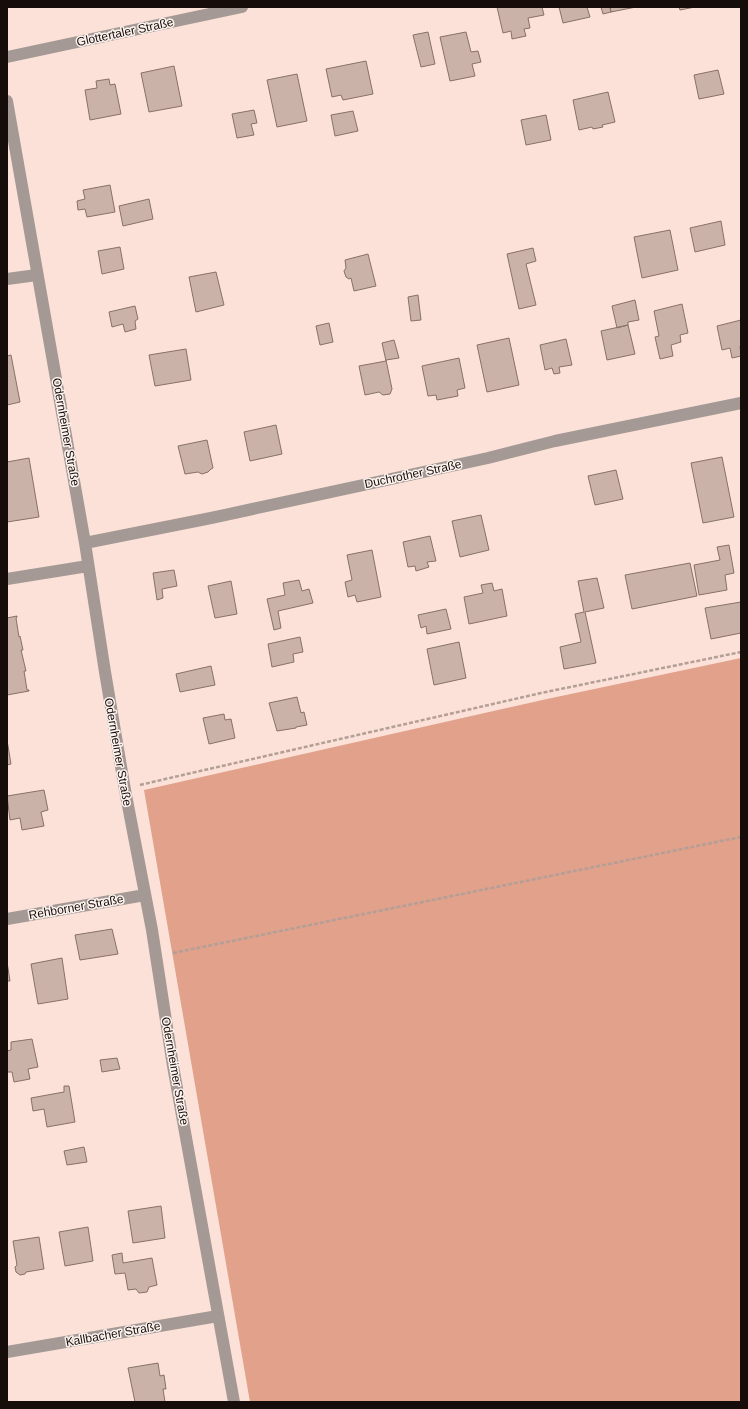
<svg xmlns="http://www.w3.org/2000/svg" width="748" height="1409" viewBox="0 0 748 1409" font-family="Helvetica,sans-serif">
	<style>
		.forest { fill: #e1a18a }
		.building { fill: #cbb2a9; stroke: #877168 }
		.lines { fill: none; stroke-linecap: round; stroke-linejoin: round }
		.path { stroke: #b39f97; stroke-width: 2.5; stroke-dasharray: 4 2; stroke-linecap: butt }
		.minor { stroke: #a49995; stroke-width: 12 }
		.labels { text-anchor: middle; dominant-baseline: central; stroke-width: 3; stroke-linejoin: round; paint-order: stroke }
		.street-label { font-size: 12px; fill: #160d0a; stroke: #fcf2ee }
	</style>
	<rect width="100%" height="100%" fill="#fbe1d7"/>
	<!-- forest -->
	<path class="forest" d="M741,658V1402H250L144,790L547,699Z"/>
	<!-- building -->
	<path class="building" d="M497,7H542L544,15L528,18L530,28L524,29L526,36L512,39L511,31L503,33Z
		M559,7H587L590,17L563,23Z
		M601,7H610L611,12L603,14Z
		M610,7H636L611,12Z
		M679,7H695L680,10Z
		M428,32L435,64L421,67L413,35Z
		M466,32L471,52L478,51L481,62L472,64L475,76L450,81L440,37Z
		M366,61L373,94L343,100L341,95L332,97L326,69Z
		M174,66L182,106L149,112L141,73Z
		M718,70L724,94L699,99L694,75Z
		M297,74L307,121L277,127L267,80Z
		M109,79L110,85L115,84L121,114L90,120L85,90L97,88L96,81Z
		M608,92L615,122L602,125L603,127L593,129L592,127L579,130L573,100Z
		M254,110L257,123L251,124L254,135L237,138L232,114Z
		M353,111L358,131L335,136L331,115Z
		M546,115L551,140L526,145L521,120Z
		M110,185L115,212L87,217L85,209L78,210L77,201L85,199L83,190Z
		M149,199L153,219L123,226L119,206Z
		M721,221L725,245L695,252L690,228Z
		M670,230L678,270L642,278L634,237Z
		M120,247L124,269L102,274L98,251Z
		M533,248L536,261L526,264L536,305L519,309L507,254Z
		M368,254L376,286L354,291L351,278L349,279L346,277L344,271L346,268L345,260Z
		M216,272L224,305L196,312L189,277Z
		M418,295L421,320L411,321L408,297Z
		M635,300L639,320L628,322V325L617,328L612,306Z
		M682,304L688,333L680,335L681,342L671,345L673,356L660,359L655,337L659,336L654,311Z
		M135,306L138,319L135,321L136,329L125,332L123,324L112,327L109,312Z
		M741,320V346H740L741,356L732,358L730,348L722,350L717,326Z
		M329,323L333,342L320,345L316,326Z
		M628,325L635,354L607,360L601,331Z
		M509,338L519,385L487,392L477,345Z
		M566,339L572,365L559,367L560,373L554,374L552,368L545,370L540,345Z
		M394,340L399,358L386,360L392,389L390,394L383,395L379,392L365,395L359,366L386,361L382,343Z
		M186,349L191,380L155,386L149,355Z
		M11,355L20,402L7,405V356Z
		M459,358L465,388L457,390L458,396L437,400L436,395L428,396L422,366Z
		M276,425L282,454L250,461L244,432Z
		M207,440L213,468L211,469L208,472L202,474L198,472L185,474L178,446Z
		M722,457L734,517L703,523L691,463Z
		M29,458L39,517L7,522V462Z
		M616,470L623,499L595,505L588,476Z
		M481,515L489,550L460,557L452,521Z
		M430,536L436,561L427,562L429,567L416,571L415,566L408,567L403,542Z
		M729,545L734,573L725,575L727,590L699,595L694,565L720,560L717,547Z
		M372,550L381,597L357,602L355,595L348,597L345,582L352,580L347,555Z
		M690,563L697,596L632,609L625,575Z
		M174,570L177,586L162,589L163,598L157,600L153,573Z
		M597,578L604,608L585,612L596,663L564,669L560,647L581,642L575,614L584,612L578,581Z
		M299,580L302,591L309,589L313,603L278,611L281,628L274,630L267,599L285,595L283,583Z
		M231,581L237,614L215,618L208,586Z
		M492,583L494,591L502,589L507,616L469,624L464,597L483,593L481,585Z
		M741,602V633L711,639L705,608Z
		M446,609L451,629L427,634L426,626L421,628L418,615Z
		M17,616V617L16,618L19,637L20,636L23,650H21L26,671H24L27,690H29V691L7,695V618Z
		M300,637L303,652L293,654L294,662L272,667L268,644Z
		M459,642L466,678L434,685L427,649Z
		M211,666L215,685L180,692L176,674Z
		M297,697L301,713L304,712L307,725L296,727V728L277,731L269,703Z
		M224,714L225,720L231,719L235,738L209,744L203,718Z
		M7,740L11,764L7,765Z
		M44,790L48,810L41,812L44,826L22,830L20,818L10,820L7,796Z
		M112,929L118,954L80,960L75,935Z
		M62,958L68,999L38,1004L31,964Z
		M7,962L10,981H7Z
		M32,1039L38,1067L28,1069L30,1079L14,1082L12,1072H7V1051L11,1050V1042Z
		M117,1058L120,1069L102,1072L100,1060Z
		M64,1086H69L75,1122L47,1127L44,1109L33,1111L31,1098L64,1092Z
		M84,1147L87,1162L67,1165L64,1151Z
		M161,1206L165,1238L133,1243L128,1211Z
		M88,1227L93,1261L65,1266L59,1232Z
		M39,1237L44,1269L26,1272L25,1274L20,1275L16,1272L15,1267L17,1265L13,1241Z
		M122,1253L123,1263L152,1258L157,1285L149,1287L147,1292L139,1293L136,1289L128,1290L125,1273L115,1274L112,1255Z
		M158,1363L160,1376L164,1375L166,1389H163L165,1402H135L128,1368Z"/>
	<g class="lines">
		<!-- path -->
		<path class="path" d="M140,785L174,777L541,693L741,652
			M173,953L741,837"/>
		<!-- minor -->
		<path class="minor" d="M7,57L242,7
			M7,101L85,543L105,672L125,790L152,930L173,1066L234,1402
			M7,279L37,275
			M85,543L211,518L488,458L555,441L741,403
			M7,579L88,566
			M7,919L145,895
			M7,1352L218,1316"/>
	</g>
	<g class="labels">
		<!-- street labels -->
		<g class="street-label">
			<text transform="translate(125 32) rotate(-12)">Glottertaler Straße</text>
			<text transform="translate(66 432) rotate(80)">Odernheimer Straße</text>
			<text transform="translate(413 474) rotate(-12)">Duchrother Straße</text>
			<text transform="translate(118 752) rotate(80)">Odernheimer Straße</text>
			<text transform="translate(76 907) rotate(-10)">Rehborner Straße</text>
			<text transform="translate(175 1071) rotate(80)">Odernheimer Straße</text>
			<text transform="translate(113 1334) rotate(-10)">Kallbacher Straße</text>
		</g>
	</g>
	<!-- border -->
	<rect width="748" height="1409" fill="none" stroke="#160d0a" stroke-width="16"/>
</svg>
